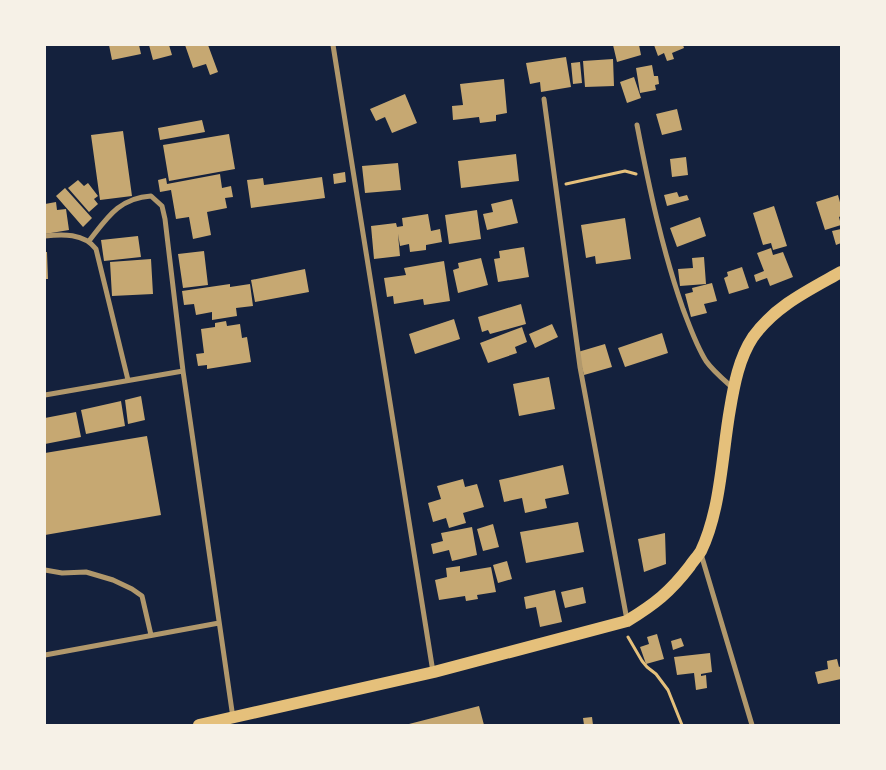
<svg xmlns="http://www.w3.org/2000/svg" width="886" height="770" viewBox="0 0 886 770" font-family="Commissioner,sans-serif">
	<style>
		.building { fill: #c6a872 }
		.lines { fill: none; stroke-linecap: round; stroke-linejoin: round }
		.path { stroke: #e5c07b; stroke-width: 3 }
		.minor { stroke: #b1986c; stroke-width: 5 }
		.primary { stroke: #e5c07b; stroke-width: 12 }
	</style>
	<rect width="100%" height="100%" fill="#14213d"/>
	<!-- building -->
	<path class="building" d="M109,45H139L141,54L112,60Z
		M149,45H169L172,55L153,60Z
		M185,45H208L218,72L210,75L206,64L193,68Z
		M613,45H639L641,55L617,62Z
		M654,45H683L684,48L672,53L674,59L667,61L664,53L658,56Z
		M566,57L571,87L541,92L540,82L530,84L526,63Z
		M613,59L614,86L585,87L583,61Z
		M580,62L582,83L573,84L571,63Z
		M652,65L654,76H658L659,84L655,85L656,90L640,93L636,68Z
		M634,77L641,98L627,103L620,82Z
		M504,79L507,113L496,115V121L480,123L479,117L453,120L452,106L463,105L460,84Z
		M405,94L417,123L392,133L385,117L376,121L370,109Z
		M677,109L682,130L662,135L656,114Z
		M202,120L205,132L160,140L158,128Z
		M123,131L132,196L100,200L91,135Z
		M229,134L235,169L169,181L163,145Z
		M516,154L519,181L461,188L458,161Z
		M686,157L688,175L672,177L670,159Z
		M398,163L401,190L365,193L362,166Z
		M345,172L346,182L334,184L333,174Z
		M220,174L222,188L231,186L233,197L225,198L227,208L207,212L211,235L193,239L189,217L176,219L171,190L160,192L158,180L166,178L167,184Z
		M322,177L325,198L251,208L247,180L263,178L264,185Z
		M78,180L84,186L88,183L98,196L94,199L98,204L89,212L68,188Z
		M65,188L92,218L83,227L56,196Z
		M677,192L679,197L687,195L689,200L667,206L664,195Z
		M838,195L841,206V216L839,217L841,225L825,230L816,202Z
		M512,199L518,223L487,230L483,214L493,212L491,204Z
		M56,202L57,210L66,209L69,230L45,234V204Z
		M774,206L787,246L773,250L771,243L763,245L753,213Z
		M477,210L481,239L449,244L445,215Z
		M428,214L431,231L440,229L442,242L426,245V250L410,252L409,244L400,246L398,234L400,256L374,259L371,226L396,223L397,227L403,226L402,218Z
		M700,217L706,236L677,247L670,228Z
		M625,218L631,259L596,264L595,256L586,258L581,225Z
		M841,229V243L836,245L832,231Z
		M138,236L141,257L104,261L101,240Z
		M524,247L529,277L498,282L494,259L500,258L499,251Z
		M771,248L773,255L783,252L793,277L770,286L767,278L756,282L754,275L764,271L757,253Z
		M204,251L208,285L183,288L178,254Z
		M45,252H47L48,279H45Z
		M704,257L706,284L680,286L678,269L693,268L692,258Z
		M481,258L488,285L458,293L453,270L459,268L458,263Z
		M151,259L153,294L112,296L110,262Z
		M444,261L450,301L424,305L423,299L394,304L393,296L387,297L384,278L406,275L404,268Z
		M742,267L749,288L729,294L724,278L728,276L727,272Z
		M305,269L309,292L255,302L251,280Z
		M712,283L717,301L704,304L707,313L691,317L685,294L693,292L692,288Z
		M230,284V287L250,284L253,306L236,308L237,316L212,320V312L196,315L194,304L184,305L182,291Z
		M521,304L526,324L490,334L488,330L482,332L478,317Z
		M454,319L460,339L415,354L409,334Z
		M226,321L227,326L240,324L242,338L247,337L251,362L207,369V365L198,366L196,354L204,353L201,329L215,327V323Z
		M552,324L558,337L535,348L529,334Z
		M522,327L527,342L515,347L517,353L488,363L480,343Z
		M662,333L668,353L625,367L618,348Z
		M605,344L612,367L584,375L578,352Z
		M549,377L555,409L519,416L513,384Z
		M141,396L145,420L128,424L125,400Z
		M121,401L125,426L86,434L81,410Z
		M76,412L81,437L45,444V418Z
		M147,436L161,515L45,535V453Z
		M563,465L569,494L545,499L547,508L525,513L522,498L504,502L499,480Z
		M463,479L465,487L477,484L484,507L463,513L466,523L449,528L446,518L433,522L428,503L441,499L437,486Z
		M578,522L584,552L526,563L520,532Z
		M493,524L499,547L483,551L477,529Z
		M472,527L477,555L452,561L449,550L433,554L431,544L443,541L441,533Z
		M665,533L666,564L644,572L638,539Z
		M507,561L512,579L498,583L493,565Z
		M460,566V572L491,567L496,592L477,595L478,599L466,601L465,596L439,600L435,580L447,577L446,568Z
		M583,587L586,603L565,608L561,592Z
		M555,590L562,622L540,627L536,607L526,609L524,597Z
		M657,634L664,659L646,664L640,647L649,644L647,637Z
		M681,638L684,646L673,650L671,641Z
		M710,653L712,672L701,674V676L706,675L707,688L696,690L694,673L677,675L674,657Z
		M837,659L839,667L841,666V679L818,684L815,672L828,669L827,661Z
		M479,706L484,725H409V724Z
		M592,717L593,725H584L583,718Z"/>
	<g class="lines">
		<!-- path -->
		<path class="path" d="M566,184L625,171L636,174
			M628,637L642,661L647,667L656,674L668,690L682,725"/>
		<!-- minor -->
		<path class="minor" d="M333,45L433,672
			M544,99L580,367L627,620
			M637,125C649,187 662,249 683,309C690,327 696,345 706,361C713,371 724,380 733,388
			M45,236C62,234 84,233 96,249L128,380
			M89,241C107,218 119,198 151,196L162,206L165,219L183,371L233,718
			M45,395L183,371
			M701,554L752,725
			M45,570L62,573L86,572L113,580L132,589L142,596L151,635
			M45,655L219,623"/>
		<!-- primary -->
		<path class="primary" d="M199,725L434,672L627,621C655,604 670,592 690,566C693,561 698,556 701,551C721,509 722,454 730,409C734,385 739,358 753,337C775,306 809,290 841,272"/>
	</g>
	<!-- border -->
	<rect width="886" height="770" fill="none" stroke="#f6f1e7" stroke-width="92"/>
</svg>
